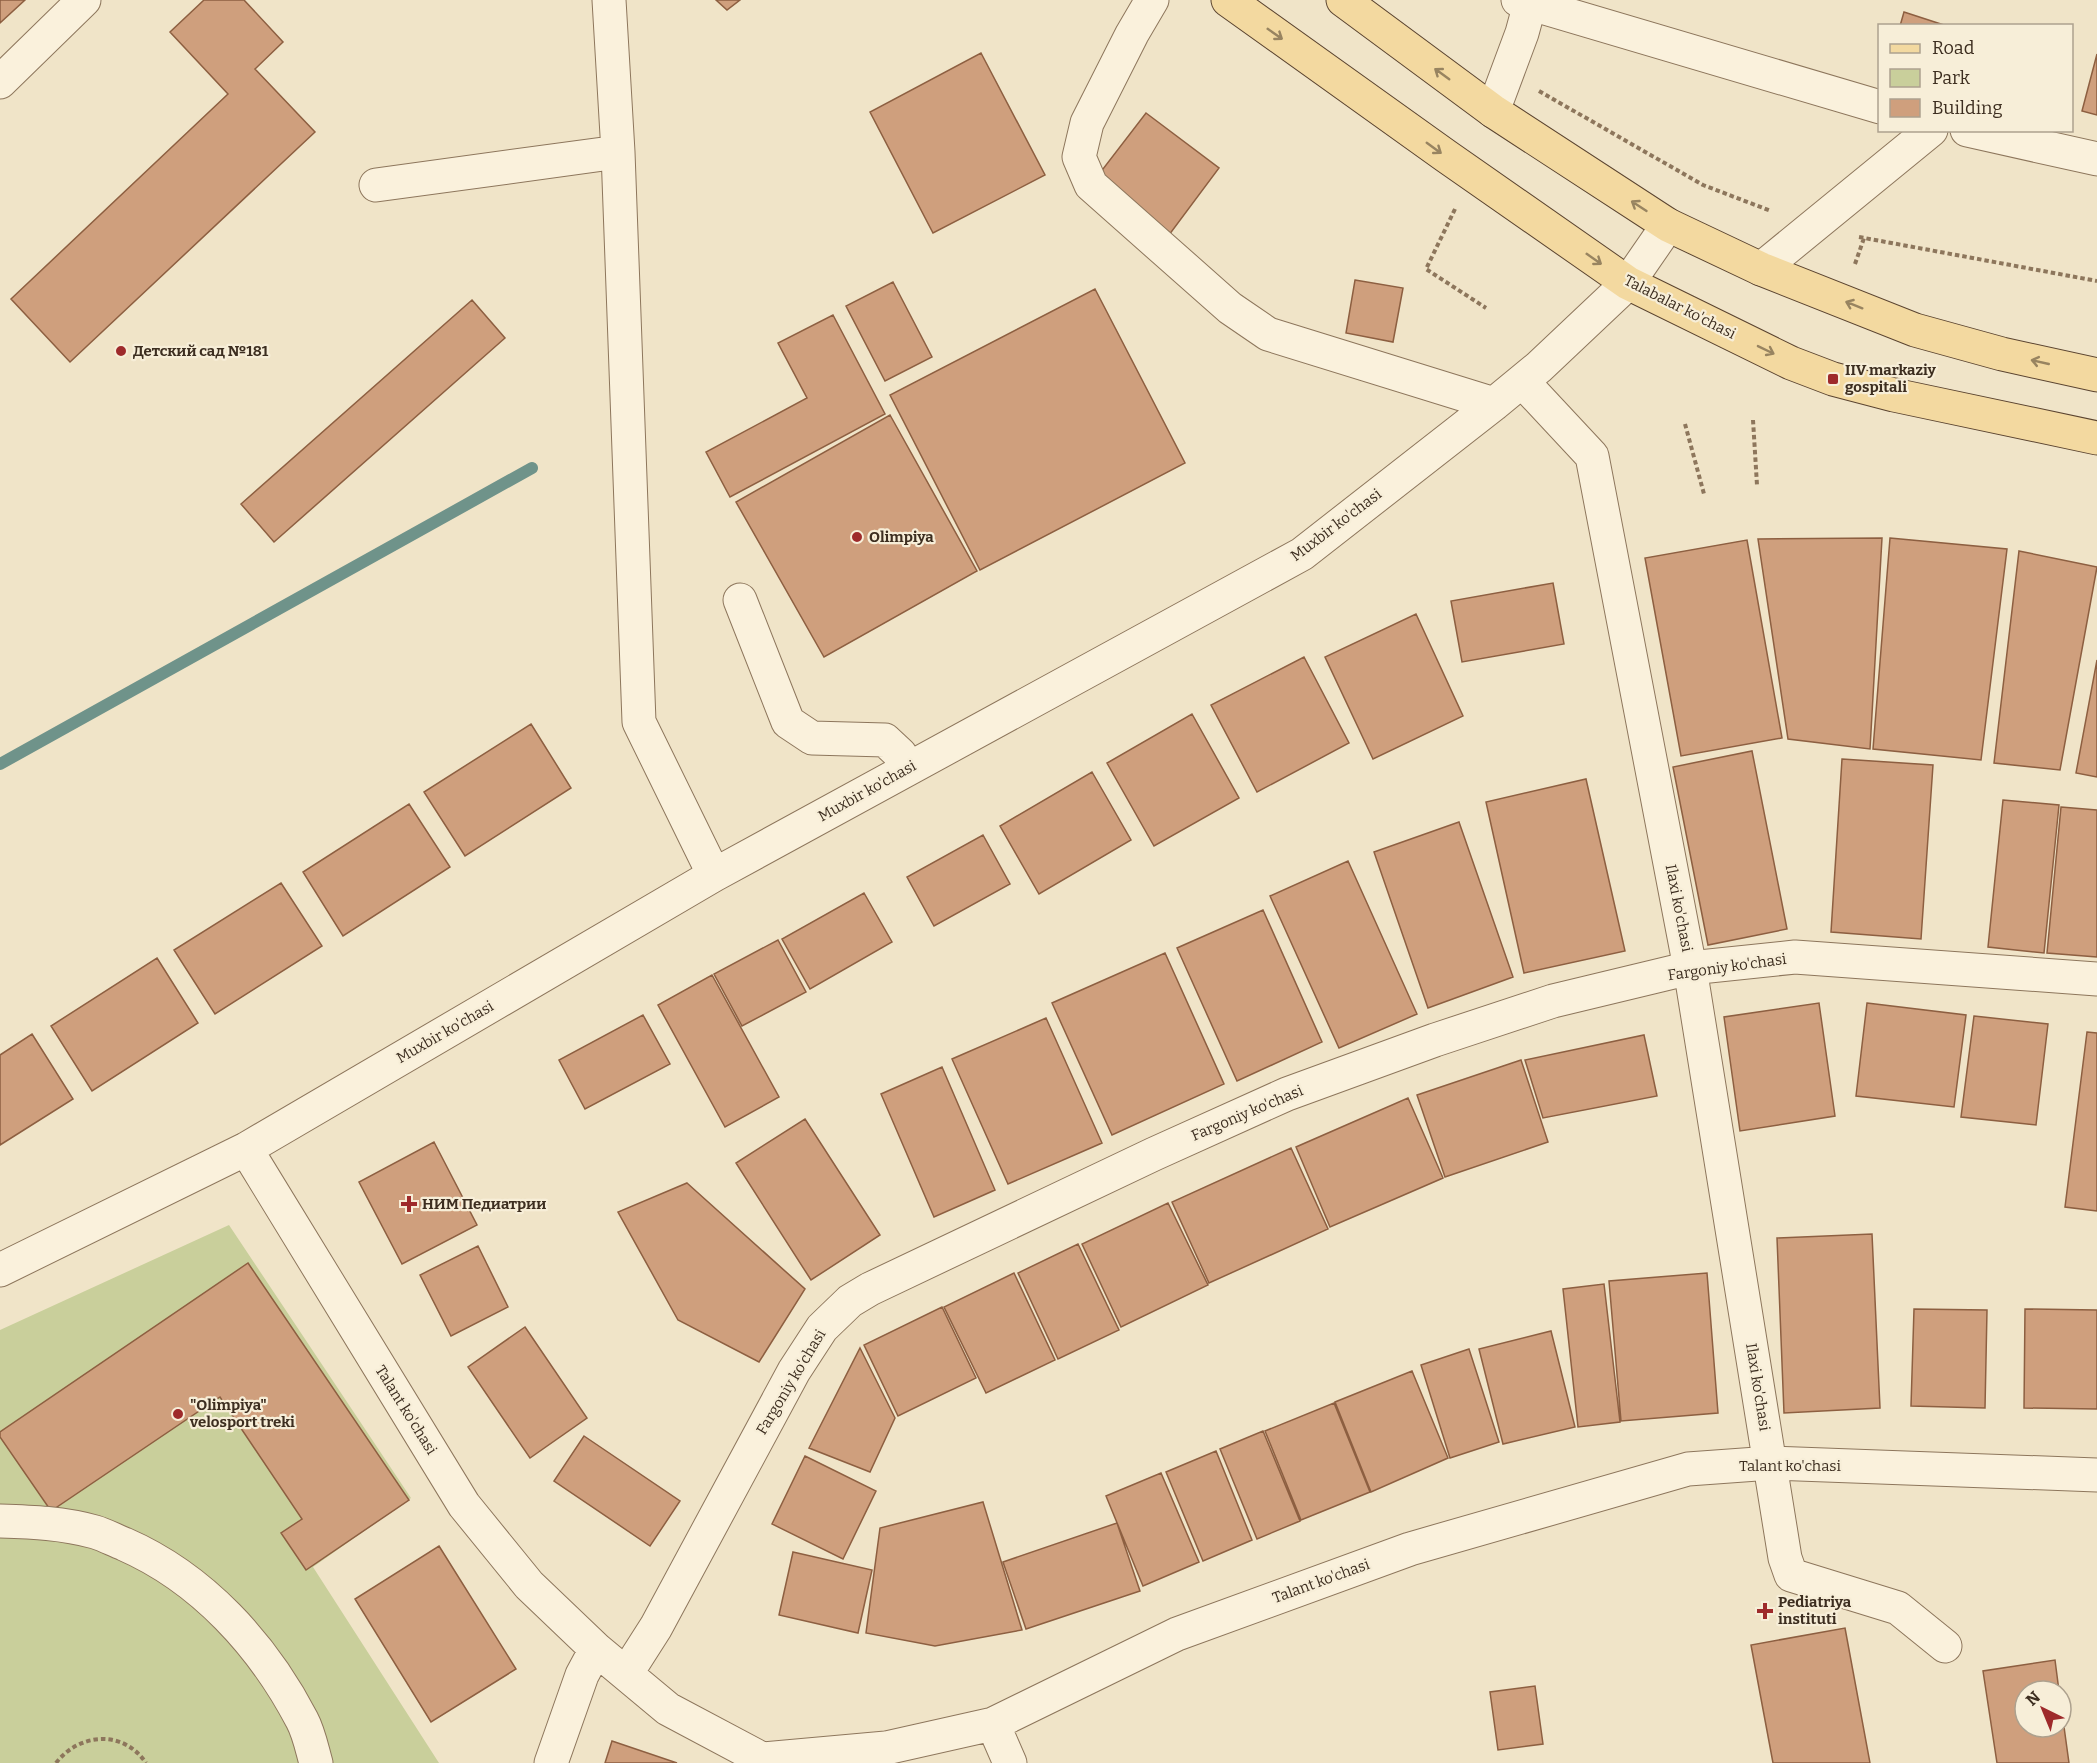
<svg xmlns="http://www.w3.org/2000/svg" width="2097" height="1763" viewBox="0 0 2097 1763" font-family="Bitter,serif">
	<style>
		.green { fill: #c9cf9b }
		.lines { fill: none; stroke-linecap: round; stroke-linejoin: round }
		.stream { stroke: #6f938a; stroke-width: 12 }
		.building { fill: #cf9f7d; stroke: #8d5f41; stroke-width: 1.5 }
		.minor-casing { stroke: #8d765c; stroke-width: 35 }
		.major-casing { stroke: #5b4430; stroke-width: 35 }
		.path { stroke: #8d765c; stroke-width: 4; stroke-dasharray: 4.5 3; stroke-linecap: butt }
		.minor { stroke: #faf1dc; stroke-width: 33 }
		.major { stroke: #f3d9a0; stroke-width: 33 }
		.oneway { stroke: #988460 }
		.poi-dot { fill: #9e2a2b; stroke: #f7eed8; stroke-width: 2 }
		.labels { text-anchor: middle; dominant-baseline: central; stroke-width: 4.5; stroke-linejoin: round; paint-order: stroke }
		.street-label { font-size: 15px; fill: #3d2e20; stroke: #f7eed8 }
		.poi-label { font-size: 15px; font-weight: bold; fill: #3d2e20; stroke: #f7eed8; text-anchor: start }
	</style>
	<rect width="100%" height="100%" fill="#f0e4c8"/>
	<!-- green -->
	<path class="green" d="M229,1225L411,1498L313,1567L439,1763H0V1330Z"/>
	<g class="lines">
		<!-- stream -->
		<path class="stream" d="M0,764L532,468"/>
	</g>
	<!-- building -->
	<path class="building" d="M0,0H25L0,23Z
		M204,0H244L283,42L255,69L315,132L70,362L11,299L228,94L170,32Z
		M716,0H740L727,10Z
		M1904,12L1947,26H1900Z
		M981,53L1045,175L933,233L870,112Z
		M2097,54V115L2082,111Z
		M1146,113L1219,168L1169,235L1096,178Z
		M1355,280L1403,288L1393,342L1346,333Z
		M893,282L932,357L885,381L846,306Z
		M1095,289L1185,463L980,570L890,395Z
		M472,300L505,338L274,542L241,504Z
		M833,315L885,414L730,497L706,452L807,398L778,343Z
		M890,415L977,571L824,657L736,502Z
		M1882,538L1870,749L1788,739L1758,539Z
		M1890,538L2007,549L1981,760L1873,749Z
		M1747,540L1782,738L1681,756L1645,558Z
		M2019,551L2097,567L2060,770L1994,763Z
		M1553,583L1564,644L1462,662L1451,601Z
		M1416,614L1463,716L1373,759L1325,657Z
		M1304,657L1349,743L1257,792L1211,705Z
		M2097,660V777L2076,773Z
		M1192,714L1239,798L1154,846L1107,763Z
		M531,724L571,788L465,856L424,792Z
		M1752,751L1787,929L1708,945L1673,767Z
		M1842,759L1933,765L1921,939L1831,932Z
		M1092,772L1131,840L1039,894L1000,826Z
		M1586,779L1625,951L1524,973L1486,802Z
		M2003,800L2059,805L2044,953L1988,947Z
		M409,804L450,867L343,936L303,872Z
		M2061,807L2097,810V957L2047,953Z
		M1459,822L1513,977L1428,1008L1374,852Z
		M983,835L1010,884L934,926L907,877Z
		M1348,861L1417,1014L1339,1048L1270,896Z
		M281,883L322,946L215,1014L174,950Z
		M864,893L892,942L810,989L782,939Z
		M1263,910L1322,1042L1237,1081L1177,948Z
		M778,940L806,992L742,1026L714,974Z
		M1165,953L1224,1084L1112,1135L1052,1003Z
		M157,958L198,1023L92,1091L51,1026Z
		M712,975L779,1097L725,1127L658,1005Z
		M1819,1003L1835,1116L1740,1131L1724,1017Z
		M1867,1003L1966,1015L1954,1107L1856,1096Z
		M643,1015L670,1064L585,1109L559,1060Z
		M1974,1016L2048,1024L2036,1125L1961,1117Z
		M1046,1018L1102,1143L1008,1184L952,1059Z
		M2087,1032L2097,1033V1211L2065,1207Z
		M32,1034L73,1099L0,1145V1055Z
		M1644,1035L1657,1096L1543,1118L1525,1060Z
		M1521,1060L1548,1142L1445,1177L1417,1095Z
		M942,1067L995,1190L934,1217L881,1094Z
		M1408,1098L1443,1178L1330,1227L1296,1147Z
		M805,1119L880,1235L811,1280L736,1163Z
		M434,1142L477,1225L402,1264L359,1182Z
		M1291,1148L1328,1229L1209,1283L1172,1202Z
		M687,1183L805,1289L759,1362L678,1320L618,1212Z
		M1168,1203L1208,1285L1121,1327L1082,1244Z
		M1872,1234L1880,1408L1784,1413L1777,1238Z
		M1078,1244L1119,1330L1058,1359L1018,1273Z
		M478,1246L508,1307L451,1336L420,1275Z
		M248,1263L409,1500L306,1570L281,1533L302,1519L220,1397L51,1511L0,1437V1432Z
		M1014,1273L1055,1360L986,1393L944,1307Z
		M1707,1273L1718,1413L1621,1421L1609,1281Z
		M1604,1284L1620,1422L1578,1427L1563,1289Z
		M942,1307L976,1378L898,1416L864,1345Z
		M1914,1309L1987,1310L1985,1408L1911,1406Z
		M2025,1309L2097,1310V1409L2024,1408Z
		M525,1327L587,1418L530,1458L468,1367Z
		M1551,1331L1575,1427L1503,1444L1479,1349Z
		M860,1348L895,1418L870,1472L809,1448Z
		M1469,1349L1499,1442L1450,1458L1421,1365Z
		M1412,1371L1448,1458L1371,1492L1335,1402Z
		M1334,1403L1370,1492L1301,1520L1265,1431Z
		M1263,1431L1300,1521L1257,1539L1220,1449Z
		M584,1436L680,1501L650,1546L554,1481Z
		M1216,1451L1252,1540L1203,1561L1166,1472Z
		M805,1456L876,1491L843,1559L772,1524Z
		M1161,1473L1199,1562L1143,1586L1106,1496Z
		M983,1502L1022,1630L935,1646L866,1633L880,1528Z
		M1117,1523L1140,1591L1026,1629L1003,1562Z
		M439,1546L516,1669L431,1722L355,1599Z
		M793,1552L872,1570L858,1633L779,1615Z
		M1845,1628L1870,1763H1773L1751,1645Z
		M2055,1660L2059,1691H2025V1727H2061V1705L2069,1763H1997L1983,1671Z
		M1535,1686L1543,1744L1498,1750L1490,1692Z
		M612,1741L677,1763H605Z"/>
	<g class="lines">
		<!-- minor casing -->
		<g class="minor-casing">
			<path id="minor" d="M609,0L618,152L639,722L714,875
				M1152,0L1132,34L1087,123L1079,157L1091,185L1230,308L1268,334L1494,404
				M1518,0L1880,107
				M0,82L84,0
				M1493,111L1522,33L1531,0
				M1967,130L2097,159
				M376,185L618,152
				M1761,269L1931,130
				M1522,381L1592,456L1690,968L1785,1558L1791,1575L1898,1608L1945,1646
				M740,600L788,722L812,738L885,740L900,754L907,768
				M246,1149L464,1505L529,1585L596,1649L582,1675L551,1763
				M0,1270L246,1149L714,875L1302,554L1494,404L1539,367L1628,283L1668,225
				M0,1521C32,1522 63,1523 95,1532C105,1535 114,1540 124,1544C202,1578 263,1645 302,1720C309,1733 312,1749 316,1763
				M596,1649L668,1709L762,1759L886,1748L993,1724L1177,1634L1410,1549L1688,1469L1771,1463L2097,1475
				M626,1674L656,1627L794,1371L822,1328L850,1301L870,1289L1154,1154L1287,1094L1435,1040L1553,1001L1690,968L1795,957L2097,979
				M993,1724L1010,1763"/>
		</g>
		<!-- major casing -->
		<g class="major-casing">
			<path id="major" d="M1228,0L1446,156L1628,283L1791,363L1833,379L1894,395L2097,438
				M1343,0L1493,111L1668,225L1761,269L1915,330L2002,354L2097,375"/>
		</g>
		<!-- path -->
		<path class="path" d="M1539,91L1703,185L1771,211
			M1455,209L1426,269L1486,308
			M1859,237L2097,281
			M1855,264L1864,238
			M1753,420L1757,485
			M1685,424L1704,494
			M56,1763C79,1733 123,1729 146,1763"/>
		<!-- minor -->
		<use href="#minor" class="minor"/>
		<!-- major -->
		<use href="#major" class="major"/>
	</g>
	<!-- one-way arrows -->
	<defs><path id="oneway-shaft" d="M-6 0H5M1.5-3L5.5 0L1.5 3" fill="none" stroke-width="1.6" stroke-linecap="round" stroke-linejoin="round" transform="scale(1.5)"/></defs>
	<g class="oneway">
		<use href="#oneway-shaft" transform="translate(1275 34) rotate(35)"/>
		<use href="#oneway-shaft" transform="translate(1442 74) rotate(-144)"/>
		<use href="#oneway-shaft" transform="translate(1434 148) rotate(36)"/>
		<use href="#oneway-shaft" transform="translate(1639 206) rotate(-147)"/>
		<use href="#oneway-shaft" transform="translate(1594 259) rotate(35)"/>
		<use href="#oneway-shaft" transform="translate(1854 305) rotate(-158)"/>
		<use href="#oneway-shaft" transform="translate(1766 350) rotate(26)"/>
		<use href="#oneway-shaft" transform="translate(2040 362) rotate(-167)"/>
	</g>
	<!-- markers -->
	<g class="poi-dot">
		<circle cx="121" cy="351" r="6"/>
		<rect x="1827" y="373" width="12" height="12" rx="3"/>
		<circle cx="857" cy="537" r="6"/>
		<path d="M406 1195h6v6h6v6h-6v6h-6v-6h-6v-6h6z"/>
		<circle cx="178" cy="1414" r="6"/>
		<path d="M1762 1602h6v6h6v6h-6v6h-6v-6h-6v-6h6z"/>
	</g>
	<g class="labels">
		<!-- street labels -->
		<g class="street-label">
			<text transform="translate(1680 307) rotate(27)">Talabalar ko'chasi</text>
			<text transform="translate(1336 525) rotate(-37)">Muxbir ko'chasi</text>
			<text transform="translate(867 791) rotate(-29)">Muxbir ko'chasi</text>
			<text transform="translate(1679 908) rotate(79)">Ilaxi ko'chasi</text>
			<text transform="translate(1727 967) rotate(-8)">Fargoniy ko'chasi</text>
			<text transform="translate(445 1032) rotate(-30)">Muxbir ko'chasi</text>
			<text transform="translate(1247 1113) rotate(-23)">Fargoniy ko'chasi</text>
			<text transform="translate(791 1382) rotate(-59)">Fargoniy ko'chasi</text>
			<text transform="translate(1758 1387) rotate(81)">Ilaxi ko'chasi</text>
			<text transform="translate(406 1410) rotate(58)">Talant ko'chasi</text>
			<text x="1790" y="1466">Talant ko'chasi</text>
			<text transform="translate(1321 1581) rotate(-20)">Talant ko'chasi</text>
		</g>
		<!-- poi labels -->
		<g class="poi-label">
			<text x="133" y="351">Детский сад №181</text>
			<text x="1845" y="370">IIV markaziy<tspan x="1845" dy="17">gospitali</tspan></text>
			<text x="869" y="537">Olimpiya</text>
			<text x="422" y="1204">НИМ Педиатрии</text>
			<text x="190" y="1405">"Olimpiya"<tspan x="190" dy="17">velosport treki</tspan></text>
			<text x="1778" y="1602">Pediatriya<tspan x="1778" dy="17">instituti</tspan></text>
		</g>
	</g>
	<!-- legend -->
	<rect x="1878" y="24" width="195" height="108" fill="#f7eed8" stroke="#ada18e" stroke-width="1.5"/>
	<rect x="1890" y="44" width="30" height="9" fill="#f3d9a0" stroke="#ada18e" stroke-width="1.5"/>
	<text x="1932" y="54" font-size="18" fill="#3d2e20">Road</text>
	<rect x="1890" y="69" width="30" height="18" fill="#c9cf9b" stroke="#ada18e" stroke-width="1.5"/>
	<text x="1932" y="84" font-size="18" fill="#3d2e20">Park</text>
	<rect x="1890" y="99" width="30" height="18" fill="#cf9f7d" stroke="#ada18e" stroke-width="1.5"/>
	<text x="1932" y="114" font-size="18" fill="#3d2e20">Building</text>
	<!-- north arrow -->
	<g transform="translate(2043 1709) rotate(317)"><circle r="28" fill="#f7eed8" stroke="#ada18e" stroke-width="1.5"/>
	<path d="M0-4.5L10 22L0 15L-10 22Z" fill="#9e2a2b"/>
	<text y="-9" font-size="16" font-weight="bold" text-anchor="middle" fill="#3d2e20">N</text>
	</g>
</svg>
